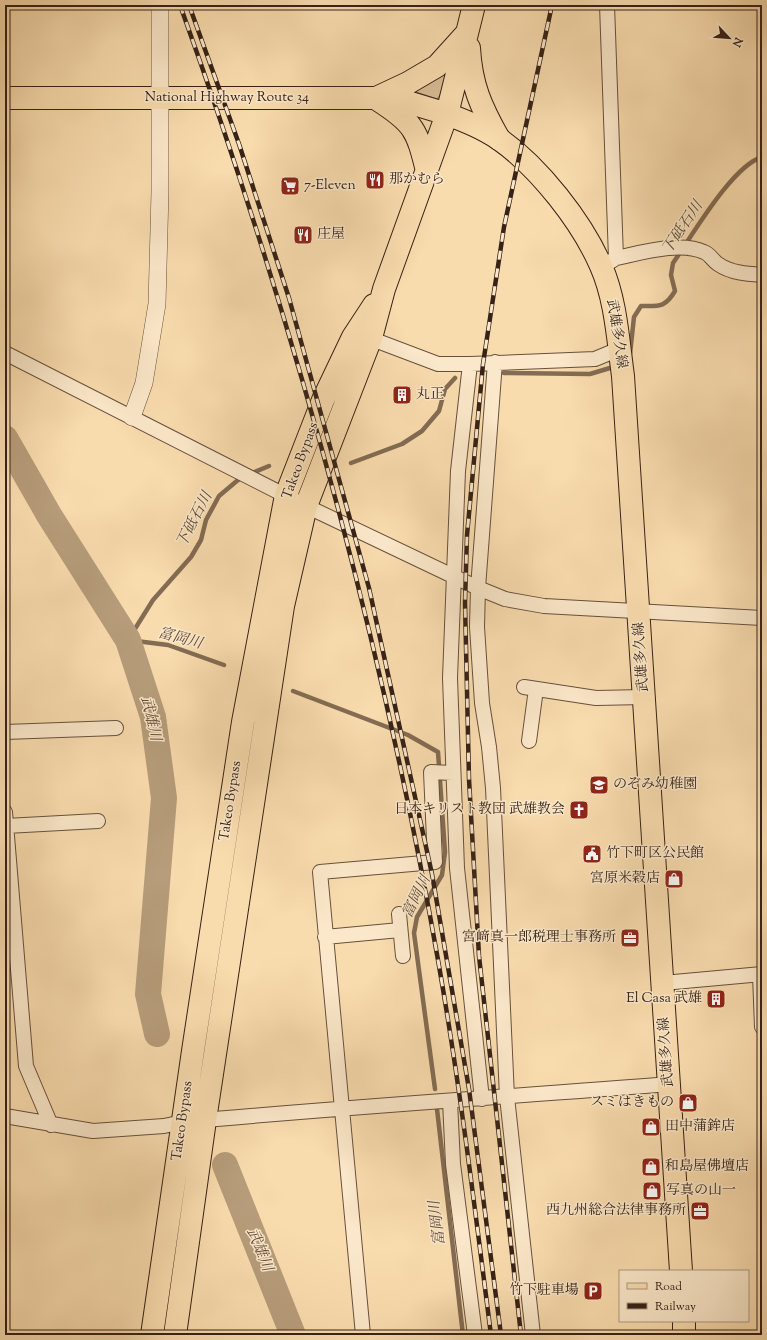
<svg xmlns="http://www.w3.org/2000/svg" width="767" height="1340" viewBox="0 0 767 1340" font-family="'Sorts Mill Goudy','Noto Serif JP',serif">
	<style>
		.green { fill: #d8bc94; stroke: #876f56 }
		.lines { fill: none; stroke-linecap: round; stroke-linejoin: round }
		.stream { stroke: #836c53; stroke-width: 4.5 }
		.river { stroke: #b79d7b; stroke-width: 26 }
		.minor-casing { stroke: #67503d; stroke-width: 16 }
		.tertiary-casing { stroke: #67503d; stroke-width: 18 }
		.primary-casing { stroke: #362217; stroke-width: 24 }
		.trunk-casing { stroke: #362217; stroke-width: 24 }
		.minor { stroke: #fbe8ca; stroke-width: 14 }
		.tertiary { stroke: #fbe8ca; stroke-width: 17 }
		.primary { stroke: #f9dcae; stroke-width: 22 }
		.trunk { stroke: #f9dcae; stroke-width: 22 }
		.rail-casing { stroke: #362217; stroke-width: 4.5 }
		.rail { stroke: #fbe8ca; stroke-width: 3; stroke-dasharray: 9; stroke-linecap: butt }
		.labels { text-anchor: middle; dominant-baseline: central; stroke-width: 3; stroke-linejoin: round; paint-order: stroke }
		.street-label { font-size: 14px; fill: #362217; stroke: #fbe8ca }
		.poi-label { font-size: 14px; fill: #362217; stroke: #fbe8ca; text-anchor: start }
		.water-label { font-size: 15px; font-style: italic; fill: #634d3a; stroke: #fbe8ca }
	</style>
	<rect width="100%" height="100%" fill="#f9dcae"/>
	<filter id="stains"><feTurbulence type="fractalNoise" baseFrequency=".005" numOctaves="4"/><feColorMatrix values="0 0 0 0 .2 0 0 0 0 .09 0 0 0 0 .02 0 0 0 .5 -.17"/></filter>
	<radialGradient id="worn" r=".72"><stop offset=".6" stop-color="#630" stop-opacity="0"/><stop offset="1" stop-color="#630" stop-opacity=".3"/></radialGradient>
	<!-- green -->
	<path class="green" d="M449,67L440,95L437,99L410,90Z"/>
	<g class="lines">
		<!-- stream -->
		<path class="stream" d="M630,354L634,317L641,306C659,306 665,308 675,291L671,275L673,263C692,236 732,166 762,157
			M504,373L590,374L610,368
			M351,463L402,444L422,431L439,411L445,389L455,378
			M250,474L269,466
			M224,665L168,645L128,640L153,600L191,557L201,540L206,520L219,496L238,480L243,477
			M293,691L408,735L438,752L445,852L442,875L417,917L414,933L435,1089
			M437,1109L463,1335"/>
		<!-- river -->
		<path class="river" d="M5,438L49,515L128,640L153,717L164,798L148,994L157,1034
			M225,1165L293,1335"/>
		<!-- minor casing -->
		<g class="minor-casing">
			<path id="minor" d="M616,258C641,253 680,241 704,252C710,254 713,261 718,264C731,273 747,274 762,275
				M602,267L616,258L607,5
				M364,336L438,364H470L458,471L450,678L457,868L482,1099
				M5,353L306,506L478,588L505,599L544,606L762,618
				M495,362L478,588L477,627L482,703L489,747L493,788L507,1097L533,1335
				M470,364L595,359L619,349
				M524,687L596,698L644,697
				M5,732L116,728
				M529,741L536,689
				M5,812L26,1066L51,1125
				M6,826L98,821
				M399,914L403,956
				M325,937L400,930
				M760,975L762,1027
				M663,983L762,974
				M450,1101L453,1164L475,1335
				M5,1116L93,1131L164,1126L183,1122C345,1107 507,1097 669,1084
				M363,1335L320,872L435,862L431,772L452,773"/>
		</g>
		<!-- tertiary casing -->
		<g class="tertiary-casing">
			<path id="tertiary" d="M132,417L144,383L157,304L160,192V5"/>
		</g>
		<!-- primary casing -->
		<g class="primary-casing">
			<path id="primary" d="M447,114C465,121 483,128 499,139C539,167 582,222 601,266C616,300 618,340 623,376L681,1271
				M684,1321V1335"/>
		</g>
		<!-- trunk casing -->
		<g class="trunk-casing">
			<path id="trunk" d="M469,48C471,85 481,107 499,139
				M5,98H376L404,101L447,114
				M376,98L408,83L437,66L465,35
				M378,100C414,123 417,130 427,171
				M152,1335L193,1051L243,722L286,495L323,400L353,337L374,305
				M175,1335L205,1120L283,606L306,506L371,338L384,289L447,114L474,5"/>
		</g>
		<!-- minor -->
		<use href="#minor" class="minor"/>
		<!-- tertiary -->
		<use href="#tertiary" class="tertiary"/>
		<!-- primary -->
		<use href="#primary" class="primary"/>
		<!-- trunk -->
		<use href="#trunk" class="trunk"/>
		<!-- rail casing -->
		<g class="rail-casing">
			<path id="rail" d="M180,5C292,316 381,635 438,960C460,1085 475,1210 491,1335
				M189,5L239,144L289,298L369,588L432,874L469,1089L501,1335
				M521,1335L479,956L469,779L465,603L467,535L483,364L504,227L552,5"/>
		</g>
		<!-- rail -->
		<use href="#rail" class="rail"/>
	</g>
	<!-- icons -->
	<defs>
		<g id="restaurant-square" transform="scale(1)"><rect x="-9" y="-9" width="18" height="18" rx="4" fill="#8f2418" stroke="#fbe8ca"/><path d="M-5-6h1v4h1v-4h1v4h1v-4h1v5L-1.5 .5V6h-2V.5L-5-1ZM5-6V6H3V1.5H1.5Q1.5-4 5-6Z" fill="#fff"/></g>
		<g id="supermarket-square" transform="scale(1)"><rect x="-9" y="-9" width="18" height="18" rx="4" fill="#8f2418" stroke="#fbe8ca"/><path d="M-6-5.5h2.5l.6 2H6L4.5 2H-2.5L-4.4-4H-6ZM-1.5 3.2a1.3 1.3 0 1 0 .1 0ZM3 3.2a1.3 1.3 0 1 0 .1 0Z" fill="#fff"/></g>
		<g id="building-square" transform="scale(1)"><rect x="-9" y="-9" width="18" height="18" rx="4" fill="#8f2418" stroke="#fbe8ca"/><path d="M-4-6H4V6H1V3H-1V6H-4ZM-2.5-4.3h1.7v1.8h-1.7ZM.8-4.3h1.7v1.8H.8ZM-2.5-1h1.7V.8h-1.7ZM.8-1h1.7V.8H.8Z" fill="#fff"/></g>
		<g id="school-square" transform="scale(1)"><rect x="-9" y="-9" width="18" height="18" rx="4" fill="#8f2418" stroke="#fbe8ca"/><path d="M0-5L7-2L0 1L-7-2ZM-4 1L0 2.5L4 1V4Q0 6-4 4Z" fill="#fff"/></g>
		<g id="church-square" transform="scale(1)"><rect x="-9" y="-9" width="18" height="18" rx="4" fill="#8f2418" stroke="#fbe8ca"/><path d="M-1.2-6h2.4v3.5h3.3v2.4h-3.3V6h-2.4V-.1h-3.3v-2.4h3.3Z" fill="#fff"/></g>
		<g id="civic-square" transform="scale(1)"><rect x="-9" y="-9" width="18" height="18" rx="4" fill="#8f2418" stroke="#fbe8ca"/><path d="M-.6-6.5H3V-4.5H.6V-3L4-1V1h2V6H-6V1h2V-1L-.6-3ZM-1.2 2.5V6h2.4V2.5Z" fill="#fff"/></g>
		<g id="shop-square" transform="scale(1)"><rect x="-9" y="-9" width="18" height="18" rx="4" fill="#8f2418" stroke="#fbe8ca"/><path d="M-5-2.5h2.3a2.7 3.5 0 0 1 5.4 0H5L5.5 6h-11ZM-1.5-2.5h3a1.5 2.3 0 0 0-3 0Z" fill="#fff"/></g>
		<g id="office-square" transform="scale(1)"><rect x="-9" y="-9" width="18" height="18" rx="4" fill="#8f2418" stroke="#fbe8ca"/><path d="M-6-3h4V-5.5h4V-3h4V5H-6ZM-1-4.5V-3h2v-1.5ZM-6 0V1H6V0Z" fill="#fff"/></g>
		<g id="parking-square" transform="scale(1)"><rect x="-9" y="-9" width="18" height="18" rx="4" fill="#8f2418" stroke="#fbe8ca"/><path d="M-3.5-5.5H1a3.5 3.5 0 0 1 0 7H-1V5.5H-3.5ZM-1-3.4V-.6H.8a1.4 1.4 0 0 0 0-2.8Z" fill="#fff"/></g>
	</defs>
	<g fill-rule="evenodd">
		<use href="#restaurant-square" x="375" y="180"/>
		<use href="#supermarket-square" x="290" y="186"/>
		<use href="#restaurant-square" x="303" y="235"/>
		<use href="#building-square" x="402" y="395"/>
		<use href="#school-square" x="599" y="785"/>
		<use href="#church-square" x="579" y="810"/>
		<use href="#civic-square" x="592" y="854"/>
		<use href="#shop-square" x="674" y="879"/>
		<use href="#office-square" x="630" y="938"/>
		<use href="#building-square" x="716" y="999"/>
		<use href="#shop-square" x="688" y="1103"/>
		<use href="#shop-square" x="651" y="1127"/>
		<use href="#shop-square" x="651" y="1167"/>
		<use href="#shop-square" x="652" y="1191"/>
		<use href="#office-square" x="700" y="1211"/>
		<use href="#parking-square" x="593" y="1291"/>
	</g>
	<g class="labels">
		<!-- street labels -->
		<g class="street-label">
			<text x="227" y="98">National Highway Route 34</text>
			<text transform="translate(616 334) rotate(81)">武雄多久線</text>
			<text transform="translate(301 461) rotate(-70)">Takeo Bypass</text>
			<text transform="translate(642 657) rotate(-94)">武雄多久線</text>
			<text transform="translate(231 801) rotate(-81)">Takeo Bypass</text>
			<text transform="translate(667 1052) rotate(-94)">武雄多久線</text>
			<text transform="translate(183 1121) rotate(-82)">Takeo Bypass</text>
		</g>
		<!-- poi labels -->
		<g class="poi-label">
			<text x="389" y="180">那かむら</text>
			<text x="304" y="186">7-Eleven</text>
			<text x="317" y="235">庄屋</text>
			<text x="416" y="395">丸正</text>
			<text x="613" y="785">のぞみ幼稚園</text>
			<text x="565" y="810" text-anchor="end">日本キリスト教団 武雄教会</text>
			<text x="606" y="854">竹下町区公民館</text>
			<text x="660" y="879" text-anchor="end">宮原米穀店</text>
			<text x="616" y="938" text-anchor="end">宮﨑真一郎税理士事務所</text>
			<text x="702" y="999" text-anchor="end">El Casa 武雄</text>
			<text x="674" y="1103" text-anchor="end">スミはきもの</text>
			<text x="665" y="1127">田中蒲鉾店</text>
			<text x="665" y="1167">和島屋佛壇店</text>
			<text x="666" y="1191">写真の山一</text>
			<text x="686" y="1211" text-anchor="end">西九州総合法律事務所</text>
			<text x="579" y="1291" text-anchor="end">竹下駐車場</text>
		</g>
		<!-- water labels -->
		<g class="water-label">
			<text transform="translate(683 228) rotate(-56)">下砥石川</text>
			<text transform="translate(195 520) rotate(-63)">下砥石川</text>
			<text transform="translate(180 639) rotate(15)">富岡川</text>
			<text transform="translate(150 719) rotate(77)">武雄川</text>
			<text transform="translate(417 897) rotate(-64)">富岡川</text>
			<text transform="translate(438 1223) rotate(-97)">富岡川</text>
			<text transform="translate(259 1250) rotate(68)">武雄川</text>
		</g>
	</g>
	<!-- margin -->
	<rect width="767" height="1340" fill="none" stroke="#f9dcae" stroke-width="20"/>
	<rect x="6" y="6" width="755" height="1328" fill="none" stroke="#362217" stroke-width="2"/>
	<rect x="10" y="10" width="747" height="1320" fill="none" stroke="#362217"/>
	<!-- legend -->
	<rect x="619" y="1270" width="130" height="52" fill="#fbe8ca" stroke="#ac9982"/>
	<rect x="627" y="1283" width="20" height="6" fill="#f9dcae" stroke="#ac9982"/>
	<text x="655" y="1290" font-size="12" fill="#362217">Road</text>
	<rect x="627" y="1303" width="20" height="6" fill="#362217" stroke="#ac9982"/>
	<text x="655" y="1310" font-size="12" fill="#362217">Railway</text>
	<!-- north arrow -->
	<g transform="translate(729 38) rotate(116)" stroke="#fbe8ca" stroke-width="3" paint-order="stroke">
	<path d="M0-3L7 15L0 10L-7 15Z" fill="#362217"/>
	<text y="-6" font-size="11" font-weight="bold" text-anchor="middle" fill="#362217">N</text>
	</g>
	<rect width="100%" height="100%" filter="url(#stains)"/>
	<rect width="100%" height="100%" fill="url(#worn)"/>
</svg>
